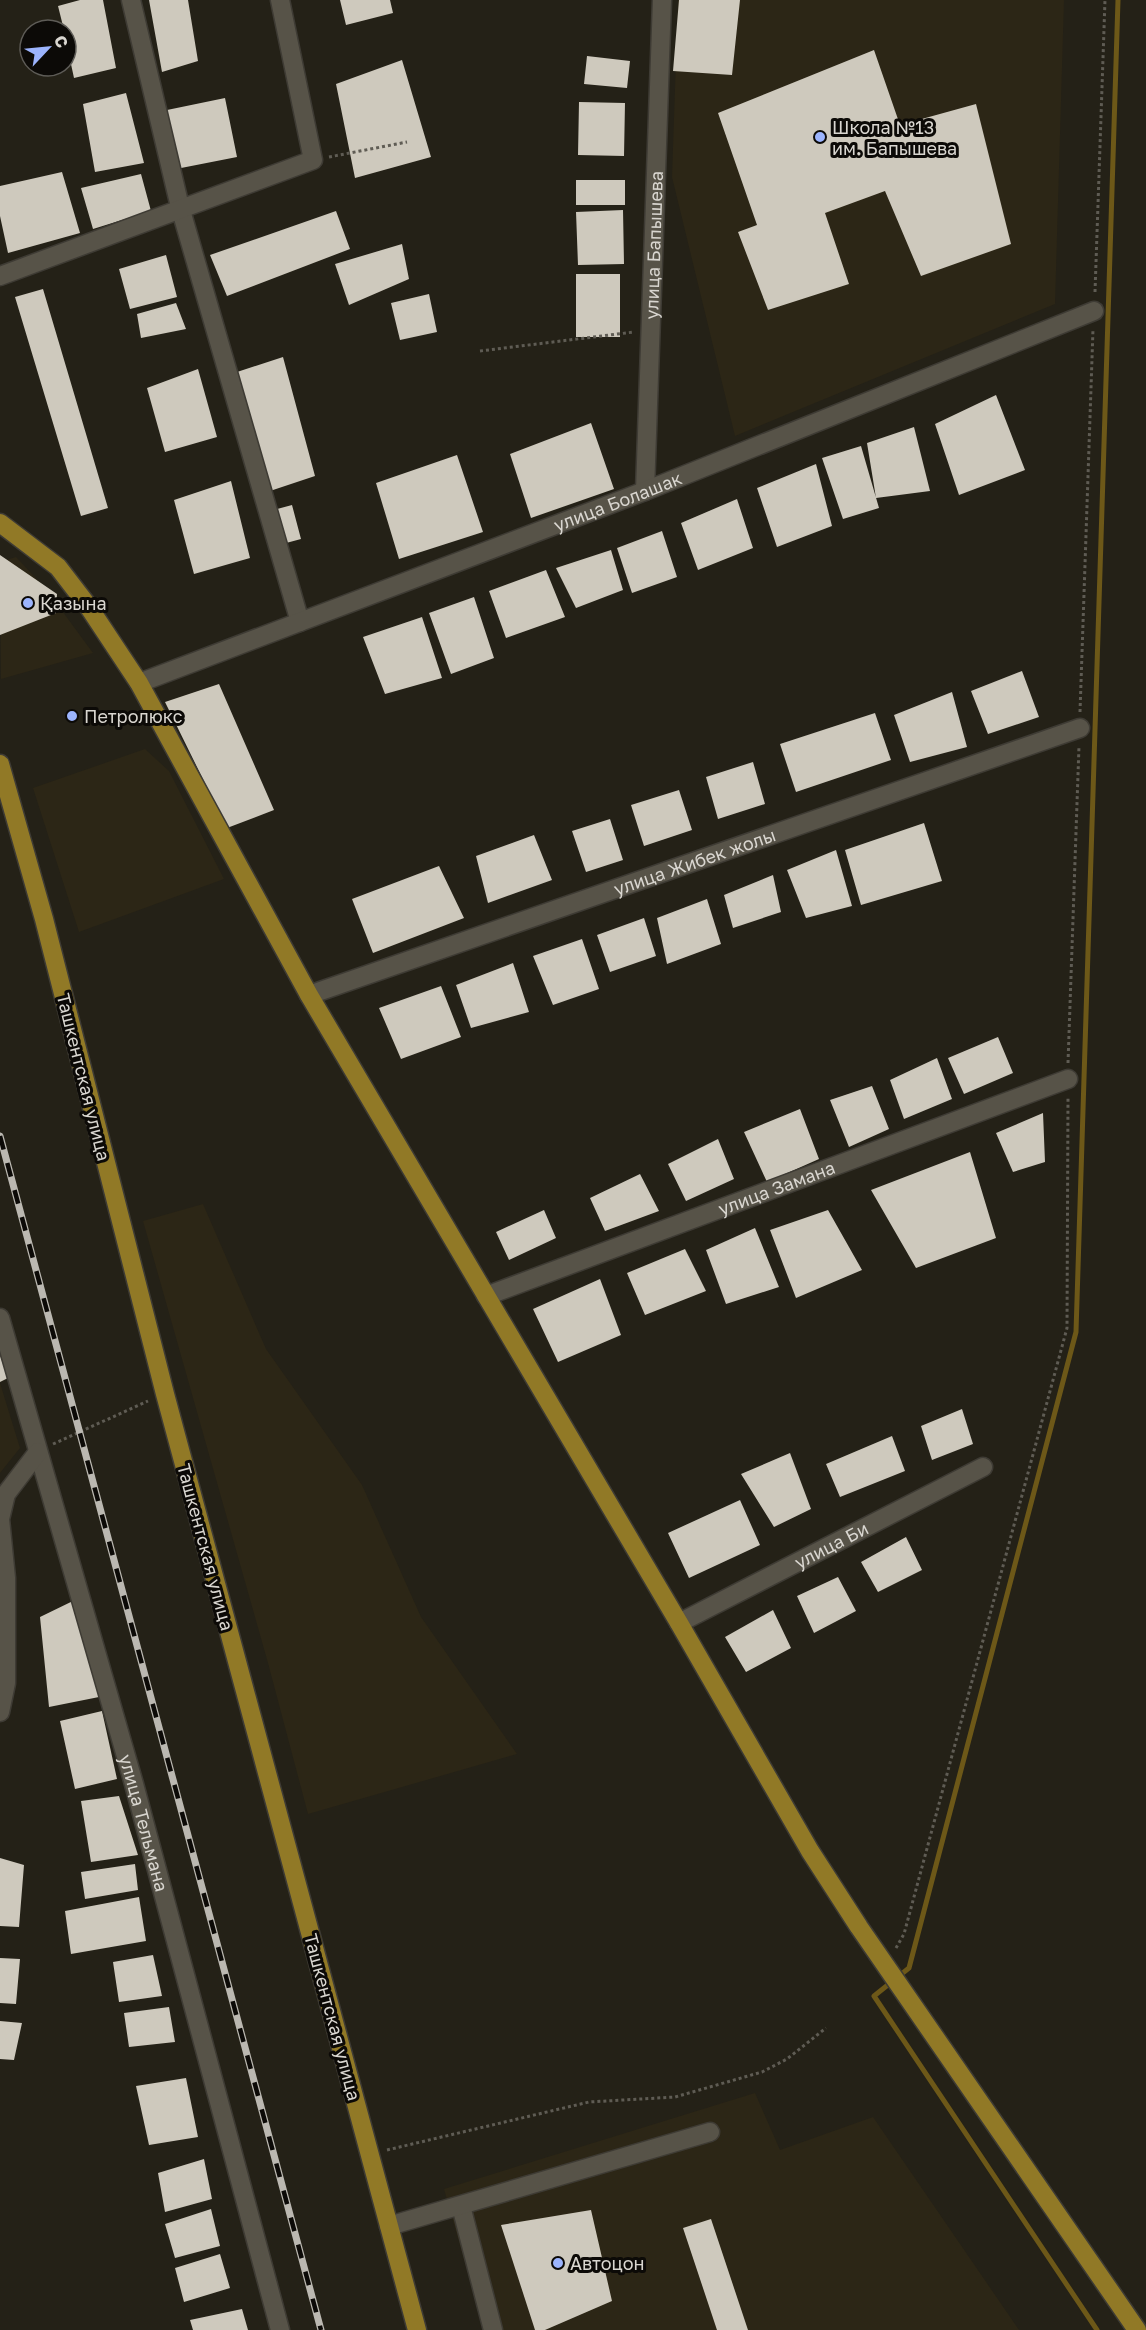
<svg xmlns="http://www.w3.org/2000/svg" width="1146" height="2330" viewBox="0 0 1146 2330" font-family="'Golos Text',sans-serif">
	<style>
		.built { fill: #2c2616 }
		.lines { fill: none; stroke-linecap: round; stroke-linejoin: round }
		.stream { stroke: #6d5818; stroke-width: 5 }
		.building { fill: #cec9bd }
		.minor-casing { stroke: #3e3b34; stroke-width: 21 }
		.major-casing { stroke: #3e3b34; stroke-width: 21 }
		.path { stroke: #5f5c54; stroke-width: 3; stroke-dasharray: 3 3; stroke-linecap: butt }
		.minor { stroke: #575348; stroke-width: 18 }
		.major { stroke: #917926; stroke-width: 18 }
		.rail-casing { stroke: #bbb8b1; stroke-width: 7 }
		.rail { stroke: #0c0a07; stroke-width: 4.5; stroke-dasharray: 14; stroke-linecap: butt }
		.poi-dot { fill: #9cb4fd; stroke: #0c0a07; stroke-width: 2 }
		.labels { text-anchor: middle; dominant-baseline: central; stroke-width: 6; stroke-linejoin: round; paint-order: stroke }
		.poi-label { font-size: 18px; fill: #d9d6d0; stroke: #0c0a07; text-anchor: start }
		.street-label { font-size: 18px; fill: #d9d6d0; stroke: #0c0a07 }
	</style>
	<rect width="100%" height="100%" fill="#242117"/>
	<!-- built -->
	<path class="built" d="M678,0H1064L1055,304L735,436L672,177Z
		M16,557L46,589L93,653L1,679L0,562Z
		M145,749L169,771L224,879L79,932L33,788Z
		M203,1204L266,1349L362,1485L421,1617L517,1754L308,1814L268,1663L143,1221Z
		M0,1383L20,1448L0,1473Z
		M755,2093L780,2150L873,2117L1019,2330H484L444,2189Z"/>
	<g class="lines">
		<!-- stream -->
		<path class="stream" d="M1097,2330L874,1996L909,1968L1076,1332L1118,0"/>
	</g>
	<!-- building -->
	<path class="building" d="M80,0H103L116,68L74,78L66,41V30H64L58,6Z
		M149,0H188L198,61L162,72Z
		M340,0H390L393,13L346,25Z
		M679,0H740L732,75L673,71Z
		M874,50L900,125L976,104L1011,244L921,276L885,191L825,213L849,284L768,310L738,232L757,225L718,113Z
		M587,56L630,61L627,88L584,84Z
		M402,60L431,157L355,178L336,84Z
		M126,93L144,163L95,172L83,104Z
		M225,98L237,157L176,169L167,110Z
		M579,102L625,103L624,156L578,155Z
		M62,172L80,233L8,253L0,216V186Z
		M141,174L151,211L93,229L81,188Z
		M576,180H625V205H576Z
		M623,210L624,264L578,265L576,212Z
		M336,211L350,249L227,296L210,255Z
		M402,244L409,279L349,305L335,264Z
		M166,255L177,297L130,309L119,269Z
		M576,274H620V337H576Z
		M43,289L108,508L81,516L15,297Z
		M429,294L437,332L400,340L391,303Z
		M176,303L186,329L141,338L137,314Z
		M283,357L315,476L270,491L237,372Z
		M198,369L217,437L165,452L147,388Z
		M996,395L1025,470L959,495L935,424Z
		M591,423L614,489L531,518L510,454Z
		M914,427L930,491L876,498L867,443Z
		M861,446L879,508L843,519L822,458Z
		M457,455L483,532L399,559L376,483Z
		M816,464L832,526L777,547L757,488Z
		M231,481L250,558L194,574L174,500Z
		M737,499L753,548L698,570L681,523Z
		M292,505L301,539L275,546L266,512Z
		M662,531L677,577L632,593L617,548Z
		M611,550L623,590L576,608L556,568Z
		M0,555L57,594L56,613L0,635Z
		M546,570L565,617L506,638L489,591Z
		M474,597L494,658L451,674L429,613Z
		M422,617L442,678L385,694L363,637Z
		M1022,671L1039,717L988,734L971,691Z
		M219,684L274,810L227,828L165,702Z
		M952,692L967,747L910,762L894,715Z
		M875,713L891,760L796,792L780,744Z
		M753,762L765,804L718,819L706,777Z
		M679,790L692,830L644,846L631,805Z
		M610,819L623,860L586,872L572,831Z
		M924,823L942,881L861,905L845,850Z
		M534,835L552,880L488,903L476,856Z
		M836,850L852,906L806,918L787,870Z
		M439,866L464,918L373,953L352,899Z
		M773,875L781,912L733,928L724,895Z
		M707,899L721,944L667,964L657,918Z
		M644,918L656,956L610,972L597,935Z
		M582,939L599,989L553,1005L533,956Z
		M513,963L529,1012L471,1028L456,985Z
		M441,986L461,1037L401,1059L379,1008Z
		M998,1037L1013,1073L964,1094L948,1058Z
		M937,1058L952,1099L904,1119L890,1080Z
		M872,1086L889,1129L849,1147L830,1100Z
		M800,1109L819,1159L767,1182L744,1132Z
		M1043,1113L1045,1162L1013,1172L996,1133Z
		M718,1139L734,1179L686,1201L668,1164Z
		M970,1152L996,1238L916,1268L871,1190Z
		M640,1174L659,1211L605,1231L590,1198Z
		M544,1210L556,1238L509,1260L496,1232Z
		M828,1210L862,1270L796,1298L770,1230Z
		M755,1228L779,1287L726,1304L706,1250Z
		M685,1249L706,1291L645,1315L627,1273Z
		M600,1279L621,1335L558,1362L533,1309Z
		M0,1355L8,1378L0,1382Z
		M962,1409L973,1444L932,1460L921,1426Z
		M892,1436L905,1471L840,1497L826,1464Z
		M790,1453L811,1509L774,1527L741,1474Z
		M740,1500L760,1545L689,1578L668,1533Z
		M906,1537L922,1570L878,1592L861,1562Z
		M838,1577L856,1611L814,1633L797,1596Z
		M77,1599L99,1697L49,1707L40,1617Z
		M773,1610L791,1648L746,1672L725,1637Z
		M102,1711L117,1779L75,1789L60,1721Z
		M119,1796L138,1855L91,1862L81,1801Z
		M0,1858L24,1865L19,1927L0,1926Z
		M135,1864L138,1890L85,1899L81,1872Z
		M139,1897L146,1941L71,1954L65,1911Z
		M153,1955L162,1996L119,2002L113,1962Z
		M0,1958L20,1959L16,2004L0,2003Z
		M169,2007L175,2042L129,2047L124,2013Z
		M0,2021L22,2023L14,2060L0,2059Z
		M186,2078L198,2137L149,2145L136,2086Z
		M204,2159L212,2199L165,2212L158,2173Z
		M211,2209L220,2246L175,2258L165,2224Z
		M591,2210L612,2301L545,2330H535L501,2225Z
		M711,2219L748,2330H717L683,2228Z
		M220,2254L230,2288L184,2302L175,2268Z
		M242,2309L248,2330H193L190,2320Z"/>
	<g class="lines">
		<!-- minor casing -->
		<g class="minor-casing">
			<g id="minor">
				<path d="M131,0L180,207L300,622"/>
				<path d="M0,276L313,160L280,0"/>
				<path id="s1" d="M645,491L662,0"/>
				<path id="s2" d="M139,683L645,491L1094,311"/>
				<path id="s3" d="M309,995L1080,728"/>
				<path id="s4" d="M486,1296L1068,1079"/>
				<path id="s5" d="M0,1318L134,1784L280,2330"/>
				<path id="s6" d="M679,1623L983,1467"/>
				<path d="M0,1712L6,1683V1578L0,1519L6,1494L38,1452"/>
				<path d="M461,2206L493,2330"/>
				<path d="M389,2226L710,2132"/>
			</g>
		</g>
		<!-- major casing -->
		<g class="major-casing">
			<path id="major" d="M0,523L58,567L88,606L139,683L309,995L679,1623L810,1851L859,1927L1137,2330
				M0,764L44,919L165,1394L417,2330"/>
		</g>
		<!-- path -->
		<path class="path" d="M329,157L407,142
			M1095,292L1105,0
			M480,351L634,332
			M1080,712L1093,329
			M1068,1063L1079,746
			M53,1444L148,1401
			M896,1948L904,1934L1067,1328L1068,1097
			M387,2150L589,2102L675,2097L762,2072L787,2059L826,2028"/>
		<!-- minor -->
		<use href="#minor" class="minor"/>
		<!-- major -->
		<use href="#major" class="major"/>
		<!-- rail casing -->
		<g class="rail-casing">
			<path id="rail" d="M0,1136L321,2330"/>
		</g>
		<!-- rail -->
		<use href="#rail" class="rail"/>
	</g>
	<!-- markers -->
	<g class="poi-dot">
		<circle cx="820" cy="137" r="6"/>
		<circle cx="28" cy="603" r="6"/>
		<circle cx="72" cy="716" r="6"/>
		<circle cx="558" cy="2263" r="6"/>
	</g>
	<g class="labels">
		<!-- poi labels -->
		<g class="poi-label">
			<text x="832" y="127">Школа №13<tspan x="832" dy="21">им. Бапышева</tspan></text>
			<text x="40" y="603">Қазына</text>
			<text x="84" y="716">Петролюкс</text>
			<text x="570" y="2263">Автоцон</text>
		</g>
		<!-- street labels -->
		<g class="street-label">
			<text stroke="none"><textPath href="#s1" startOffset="246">улица Бапышева</textPath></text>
			<text stroke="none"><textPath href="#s2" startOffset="512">улица Болашак</textPath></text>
			<text stroke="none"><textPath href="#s3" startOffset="408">улица Жибек жолы</textPath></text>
			<text transform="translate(84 1077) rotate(76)">Ташкентская улица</text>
			<text stroke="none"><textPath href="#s4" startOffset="310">улица Замана</textPath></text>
			<text stroke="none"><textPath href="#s6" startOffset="171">улица Би</textPath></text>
			<text transform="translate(206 1547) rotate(75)">Ташкентская улица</text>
			<text stroke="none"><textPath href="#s5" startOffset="525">улица Тельмана</textPath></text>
			<text transform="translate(333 2017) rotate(75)">Ташкентская улица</text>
		</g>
	</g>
	<!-- north arrow -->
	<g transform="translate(48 48) rotate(64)"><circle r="28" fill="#0c0a07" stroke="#5e5c57" stroke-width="1.5"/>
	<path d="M0-4.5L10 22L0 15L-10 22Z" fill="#9cb4fd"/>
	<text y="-9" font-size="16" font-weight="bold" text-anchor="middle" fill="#d9d6d0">С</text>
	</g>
</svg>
